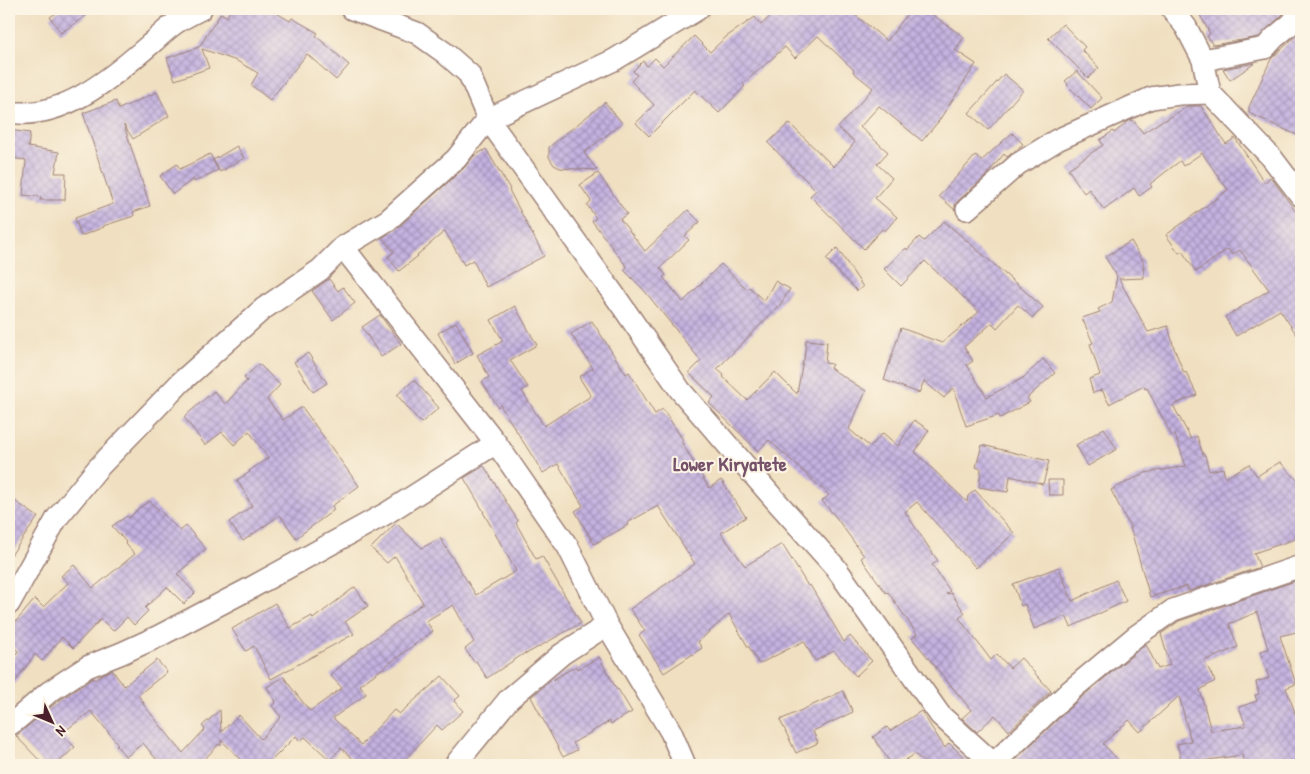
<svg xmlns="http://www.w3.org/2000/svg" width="1310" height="774" viewBox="0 0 1310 774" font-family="'Patrick Hand',sans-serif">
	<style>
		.building { fill: url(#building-cross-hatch); fill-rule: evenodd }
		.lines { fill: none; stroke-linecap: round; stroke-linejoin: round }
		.minor-casing { stroke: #9d8076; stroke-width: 24 }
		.minor { stroke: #fff; stroke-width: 21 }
		.labels { text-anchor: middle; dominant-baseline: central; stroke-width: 4; stroke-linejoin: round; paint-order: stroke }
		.quarter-label { font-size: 20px; font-weight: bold; fill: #75526a; stroke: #fcf5e5 }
	</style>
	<defs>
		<pattern id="building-cross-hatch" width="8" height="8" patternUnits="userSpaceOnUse" patternTransform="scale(1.25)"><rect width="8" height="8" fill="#c4b2e0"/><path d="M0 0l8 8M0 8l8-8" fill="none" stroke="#a190b6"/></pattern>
	</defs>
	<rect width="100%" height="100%" fill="#fcf5e5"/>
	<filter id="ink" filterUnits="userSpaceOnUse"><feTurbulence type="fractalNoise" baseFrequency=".02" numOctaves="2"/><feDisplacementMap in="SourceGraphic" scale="10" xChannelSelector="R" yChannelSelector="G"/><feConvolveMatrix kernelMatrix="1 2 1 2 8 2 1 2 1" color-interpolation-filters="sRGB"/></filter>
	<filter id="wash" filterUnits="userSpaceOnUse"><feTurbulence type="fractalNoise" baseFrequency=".0096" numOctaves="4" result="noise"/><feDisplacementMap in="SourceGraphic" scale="20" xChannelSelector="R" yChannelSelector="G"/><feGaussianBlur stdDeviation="1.12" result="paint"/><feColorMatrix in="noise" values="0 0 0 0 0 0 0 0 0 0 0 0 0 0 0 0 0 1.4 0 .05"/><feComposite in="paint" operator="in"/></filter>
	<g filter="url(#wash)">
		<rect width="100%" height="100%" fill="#f0e0c1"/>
		<g id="blocks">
			<!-- building -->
			<path class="building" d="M62,9H95L61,33L50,17Z
				M231,9H270L290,21L292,18L318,33L316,36L349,65L336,80L307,54L270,100L251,85L258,73L237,61L202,49L209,68L175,80L167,58L199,47L221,13L227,17Z
				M778,9H848L887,41L911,9H924L964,37L955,50L976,64L938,122L922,141L879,106L860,127L888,152L877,164L892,178L875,198L897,217L885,231L882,229L864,249L810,196L816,190L768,143L789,123L834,167L855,142L838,128L873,88L853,72L854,70L818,36L795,58L785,47L743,84L745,86L719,113L695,90L649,136L636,123L654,105L631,81L637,75L633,71L643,61L647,66L655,58L663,66L694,36L710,52L726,37L755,17L761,25Z
				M1197,9H1279L1283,14L1259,37L1213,45L1207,36L1210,34Z
				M1063,24L1085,47L1082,50L1099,68L1088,78L1048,38Z
				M1301,31V137L1249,113V107L1271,59Z
				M1255,63L1230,80L1223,69Z
				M1077,71L1102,98L1091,109L1067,85L1068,84L1065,81Z
				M1004,74L1023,90L988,130L969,113Z
				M157,92L169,116L133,139L124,125L150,206L133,212L134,216L103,226L104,227L81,236L75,218L113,204L83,113L116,101L119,109Z
				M605,102L622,123L584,153L597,170L560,168L554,165L549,157V147Z
				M1188,106H1201L1226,144L1235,138L1265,183L1270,177L1273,180L1301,219V341L1280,310L1236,336L1225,317L1269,290L1240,250L1232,255L1228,249L1196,272L1182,251L1179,253L1166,235L1228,190L1202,153L1183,166L1180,161L1150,184L1152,187L1139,196L1134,188L1104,210L1089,189L1084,193L1068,169L1103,145L1100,140L1113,131L1114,133L1129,121L1133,120L1143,133L1163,120L1164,121Z
				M9,130L30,133L28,147L59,152L55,173H66L65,200H40L41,197L23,195L26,160L9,158Z
				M1012,133L1023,144L1007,157L1004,154L984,178L959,200L955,205V210L939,196L976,155L981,161Z
				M237,146L244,158L220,172L213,160Z
				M486,149L510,189L509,190L544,256L486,287L473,260L464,265L445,231L417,255L418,256L399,271L388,257L394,252L382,238L396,229L464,168L474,156Z
				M210,154L218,170L194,182L193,179L173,194L160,176L177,164L180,169Z
				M598,173L627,214L620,219L645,251L688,210L700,222L685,236L689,240L660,268L666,275L663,277L683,302L721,264L747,289L749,287L764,301L775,281L790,289L780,305L717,369L724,375L723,377L747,400L775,372L797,394L803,360H804L806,340L827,342L825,363L832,364L830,368L866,391L849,429L870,447L883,433L898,446L914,420L929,430L915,452L967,502L968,496L975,490L1014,533L976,568L917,502L905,512L938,561L932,565L950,591L946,594L951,593L965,613L959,618L991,660L997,654L1010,668L1021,658L1051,691L1009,731L995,715L977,732L962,718L971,710L912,638L917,634L888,592L886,593L861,558L864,556L835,516L822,501L829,495L769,440L758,451L709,403L714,397L689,373L701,361L643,289L624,270L627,267L592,221L596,218L587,205L591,201L580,185Z
				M944,221L1043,307L1033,318L1018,305L997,328L992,323L964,347L973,361L967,365L987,397L1023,378L1043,359L1055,373L1027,398L1030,402L1000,418L999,415L966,426L953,388L944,398L924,381L919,393L884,380L901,328L942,343L979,312L925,261L901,286L884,269L906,248L907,250L919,237L924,241Z
				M1131,241L1143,261L1144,278L1119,279L1148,332L1168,326L1174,348L1184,373L1186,372L1197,395L1173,405L1191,439L1197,436L1203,455H1205L1209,471L1223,468L1225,478L1249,464L1257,476L1280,462L1301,484V537L1254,553L1260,567L1189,591L1187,586L1150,597L1130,527L1111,490L1145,473L1186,466L1175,435L1172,436L1147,388L1145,389L1144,386L1109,404L1102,390L1093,393L1089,379L1100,375L1090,344L1093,343L1082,318L1100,312L1098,309L1112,302L1117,276L1105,257Z
				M837,248L863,287L857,291L826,259Z
				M329,279L338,291L343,287L355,303L333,320L312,291Z
				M515,306L537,345L510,360L528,387L522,391L544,426L591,396L579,377L593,368L571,334L592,321L626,374L629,372L655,414L663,409L683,440L681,441L709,488L721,480L746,517L721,533L745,566L782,544L808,586L810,585L844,642L850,636L872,661L856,676L834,651L815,661L804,641L759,664L749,647H748L729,614L698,642L702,648L664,673L639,635L645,631L630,609L695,564L658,506L627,523L628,525L594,544L575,511L583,506L558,464L543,473L500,405L498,407L482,382L489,377L477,355L503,341L491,320Z
				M380,315L401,344L381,357L362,327Z
				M456,322L473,353L455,364L438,333Z
				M308,353L327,383L313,392L294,362Z
				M259,364L280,385L267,399L283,420L302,407L359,486L332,506L334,510L296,538L280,515L243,541L229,522L252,506L237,480L250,472L249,471L268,458L249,431L234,445L222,432L205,445L184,417L214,391L225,404L247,381L244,378Z
				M414,380L439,408L421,423L397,395Z
				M1104,428L1117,449L1088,466L1076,445Z
				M982,445L1049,461L1043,484L1010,476L1008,492L979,487L981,469L976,467Z
				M484,466L518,521L516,523L536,559L542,556L581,623L526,654L525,653L487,678L476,661L474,662L465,649L474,642L453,605L426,621L433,631L360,685L366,694L333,718L361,745L394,710L399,714L442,676L460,696L454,701L463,711L442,730L437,725L400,765H360L341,748L330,760L305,737L300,741L296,736L267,765H247L221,740V746L219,744L199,765H161L143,743L126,757L116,745L118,744L91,711L61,734L75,747L56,765H44L16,736L57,702L93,678L95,680L102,674L112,670L124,686L157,660L167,672L138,695L144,703L143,704L183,753L205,729L202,726L220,710L221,732L239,715L261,739L281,717L272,706L276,702L267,687L284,677L290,686L310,711L342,688L330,675L363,647L423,603L395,556L387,563L371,548L396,523L422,548L440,538L476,595L516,571L483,512H484L464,478Z
				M1048,480H1063V495H1049Z
				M9,497L38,517L9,558Z
				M150,501L180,531L186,526L206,549L177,574L195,593L184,604L167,587L145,608L148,611L134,625L127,617L113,631L101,619L73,648L62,637L42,661L35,654L9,691V664L18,651L9,643V636L16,628L13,625L35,599L43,607L68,583L61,576L74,565L93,588L135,554L125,543L126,542L112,526L127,516L129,518L139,508Z
				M1059,567L1072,601L1116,580L1126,601L1071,627L1066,616L1034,629L1025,604L1021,606L1013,584Z
				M1301,579V631L1280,636L1296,684L1286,688L1297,718L1301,715V760L1292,765H1244L1242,755L1182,764L1177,744L1191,741L1179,696L1140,732L1129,720L1103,744L1123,765H1022L1016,759L1078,700L1146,644L1158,669L1170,665L1161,634L1179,621ZM1257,612L1268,649L1260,651L1269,678L1256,682L1259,694L1255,695L1257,701L1239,707L1246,726L1211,731L1200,690L1215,681L1204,661L1238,647L1229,624Z
				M355,587L368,606L345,622L354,634L271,679L254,646L246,651L232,629L275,603L290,628L312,616L313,619Z
				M599,657L617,690L618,689L632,712L611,724L610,721L573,743L577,750L563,757L531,697L549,682L576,666L578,669Z
				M843,691L853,712L813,731L818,743L796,753L780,720Z
				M921,711L945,748L949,743L972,765H927L915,754L898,765H892L873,737L887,727L890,731Z"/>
		</g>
	</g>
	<g filter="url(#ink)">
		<use href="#blocks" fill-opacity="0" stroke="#9d8076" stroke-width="1"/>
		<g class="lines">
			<!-- minor casing -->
			<g class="minor-casing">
				<path id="minor" d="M352,9L417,33L445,53L469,74L488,119L620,303L680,390L769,493L836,568L940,715L995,765
					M1172,9L1186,27L1203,60L1210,93L1272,158L1301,196
					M1203,60L1265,48L1274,38L1292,23L1301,10
					M9,112C64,121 114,75 153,42C161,35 169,27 177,22C185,17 193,13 201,9
					M967,209L1018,164L1057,140L1151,98L1179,94L1210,93
					M343,247L496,443L568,547L607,625L671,732L685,765
					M9,604L57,518L98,468L181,382L263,309L320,270L343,247L388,220L456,159L488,119L614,60L698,9
					M9,725L15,721L49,692L87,667L122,653L159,636L247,590L387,513L496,443
					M455,765L509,699L562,654L607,625
					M992,765L1070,691L1136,636L1173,610L1301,566"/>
			</g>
			<!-- minor -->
			<use href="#minor" class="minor"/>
		</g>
	</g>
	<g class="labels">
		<!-- quarter labels -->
		<g class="quarter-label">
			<text x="730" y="463">Lower Kiryatete</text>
		</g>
	</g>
	<!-- margin -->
	<rect width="1310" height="774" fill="none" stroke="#fcf5e5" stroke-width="30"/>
	<!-- north arrow -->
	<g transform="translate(52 722) rotate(134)" stroke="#fcf5e5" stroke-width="4" paint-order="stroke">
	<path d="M0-4L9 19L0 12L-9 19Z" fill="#4a1f2b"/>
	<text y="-8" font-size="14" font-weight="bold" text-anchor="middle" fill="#4a1f2b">N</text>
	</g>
</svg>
